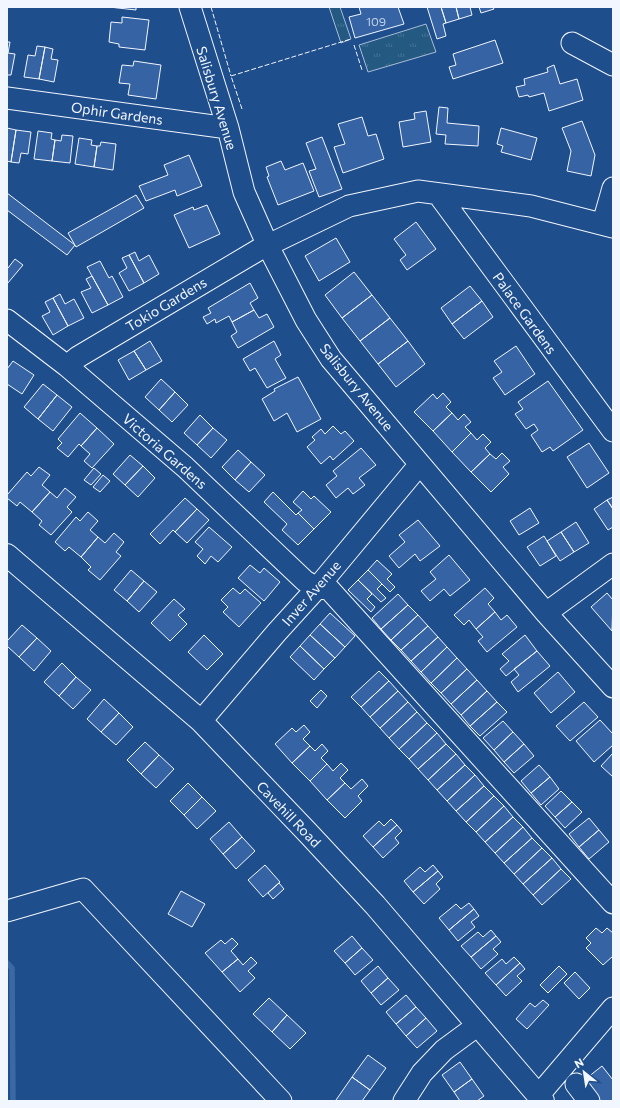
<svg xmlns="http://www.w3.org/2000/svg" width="620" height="1108" viewBox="0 0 620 1108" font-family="Commissioner,sans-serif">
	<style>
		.grass { fill: url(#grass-tufts); stroke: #a8bbd7 }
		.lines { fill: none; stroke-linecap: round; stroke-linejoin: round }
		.stream { stroke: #3b69a3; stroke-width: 5.5 }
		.building { fill: #3563a3; stroke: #f2f6ff }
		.minor-casing { stroke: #f2f6ff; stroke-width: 23 }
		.major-casing { stroke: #f2f6ff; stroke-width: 24 }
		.minor { stroke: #1f4e8c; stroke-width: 21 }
		.major { stroke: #1f4e8c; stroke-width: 22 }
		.fence { stroke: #f2f6ff; stroke-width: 1; stroke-dasharray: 5 2; stroke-linecap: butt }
		.labels { text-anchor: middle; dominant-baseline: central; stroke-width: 3; stroke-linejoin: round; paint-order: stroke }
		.number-label { font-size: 12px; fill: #c3d1e8 }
		.street-label { font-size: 14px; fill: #f2f6ff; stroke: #1f4e8c }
	</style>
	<defs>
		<pattern id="grass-tufts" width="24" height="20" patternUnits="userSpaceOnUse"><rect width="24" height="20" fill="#245a82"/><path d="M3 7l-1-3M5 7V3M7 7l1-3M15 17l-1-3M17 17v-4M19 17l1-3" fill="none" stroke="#447295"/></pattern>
	</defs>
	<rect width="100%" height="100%" fill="#1f4e8c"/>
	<!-- grass -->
	<path class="grass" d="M329,7H340L351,39L341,43Z
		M426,24L436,52L368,72L359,45Z"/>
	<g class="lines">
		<!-- stream -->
		<path class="stream" d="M7,963L12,968L13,1101"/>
	</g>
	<!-- building -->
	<path class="building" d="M109,7H136V10Z
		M359,7H398L404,24L355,38L349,17L361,14Z
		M427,7H441L446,23L443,24L446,36L437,39Z
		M441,7H456L459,19L446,23Z
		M456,7H470L472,15L459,19Z
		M479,7H493L494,9L481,13Z
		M122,17L149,20L145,50L119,47V44L109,42L111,22L122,23Z
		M495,40L503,63L453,79L449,67L456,65L453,54Z
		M7,42H10L8,53L15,54L11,75H7Z
		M37,46L45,47L39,79L24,77L28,55L35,56Z
		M45,47L53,49L51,59L58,60L54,82L39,79Z
		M134,61L161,65L156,99L128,95L130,84L119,83L122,65L133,66Z
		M554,65L560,84L577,79L583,100L549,111L544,93L529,97L528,95L519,97L516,87L525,85L524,79L548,72L547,68Z
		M439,107L448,108L447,123L479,126L478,146L445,144L446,135L436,134Z
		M426,111L431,142L403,147L399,122L415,119L414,113Z
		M362,117L368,136L376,134L384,159L343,173L334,147L345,144L338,124Z
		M582,121L595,155L591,176L567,171L571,151L562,128Z
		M7,128L16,130L11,162L7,161Z
		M501,128L537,138L531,160L501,152L503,146L497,144Z
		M16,130L31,132L28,154L21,153L19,163L11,162Z
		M38,131L52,133L51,139L55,140L52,161L34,159Z
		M62,135L73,136L70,163L52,161L55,140L61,141Z
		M322,137L342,189L319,197L309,171L316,169L306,143Z
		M79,138L92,140L91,145L97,146L94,167L75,164Z
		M101,142L116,144L113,170L94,167L97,146H100Z
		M189,155L202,186L177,196L175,190L146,201L139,186L168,175L164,165Z
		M281,161L285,170L303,163L314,191L278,205L267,177L269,176L266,167Z
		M7,193L75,245L67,255L7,210Z
		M136,195L144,208L76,247L68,233Z
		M207,205L220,234L189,248L174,215L193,207L194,210Z
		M416,222L436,249L407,270L400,260L406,255L394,239Z
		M336,238L350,262L319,281L305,256Z
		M135,252L139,261L149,255L159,274L144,283L129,255Z
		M129,255L144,283L129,291L119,273L127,268L122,258Z
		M15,259L23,265L7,284V267L8,268Z
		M100,261L109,278L112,276L123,297L108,305L87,267Z
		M354,272L372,295L342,318L325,295Z
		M92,276L108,305L92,313L81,292L91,288L86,279Z
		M250,283L258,298L250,303L254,310L232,322L229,316L216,323L215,319L207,324L203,317L211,313L208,308Z
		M470,286L482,301L452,324L441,308Z
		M60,294L65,304L74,299L84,318L68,326L53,298Z
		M372,295L390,318L360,341L342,318Z
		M53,298L68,326L53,335L42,316L50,312L45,302Z
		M482,301L493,317L464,339L452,324Z
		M254,310L259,318L267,314L274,327L238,348L231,336L237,332L232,322Z
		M390,318L408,341L378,364L360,341Z
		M150,341L162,361L146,370L134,351Z
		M274,341L281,355L275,359L286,378L267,388L255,368L250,371L243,359Z
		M408,341L425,364L396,387L378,364Z
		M516,346L535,374L505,395L493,378L502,372L494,361Z
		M134,351L146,370L129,380L118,360Z
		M13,361L34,375L22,394L7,384V369Z
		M298,377L321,419L297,432L287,413L274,421L262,399L275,391L274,389Z
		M161,379L175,392L159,410L145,397Z
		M548,381L583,430L553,451L550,447L542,452L531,435L538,430L534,424L526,429L515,414L523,409L518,402Z
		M43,384L57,395L38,419L24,407Z
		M175,392L188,405L172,422L159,410Z
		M443,393L451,402L446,407L452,413L433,431L414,412L433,394L437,399Z
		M57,395L72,407L53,431L38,419Z
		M80,413L97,428L81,446L79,444L68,457L57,448L62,443L58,439Z
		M452,413L458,420L464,414L471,422L465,427L471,433L452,452L433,431Z
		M200,415L213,428L197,445L184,433Z
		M333,426L341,434L345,431L354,441L333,460L330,456L321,464L307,447L315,440L312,437L321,429L325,434Z
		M97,428L114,444L92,468L84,461L90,454L81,446Z
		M213,428L227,440L211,458L197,445Z
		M471,433L477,440L483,434L491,442L485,448L490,454L471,472L452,452Z
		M589,443L609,473L587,488L567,457Z
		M361,448L376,465L359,478L365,485L353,494L348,488L336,498L326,485L337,476L333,471Z
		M238,450L251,462L235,480L222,467Z
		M502,453L510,461L503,467L509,474L491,492L471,472L490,454L496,459Z
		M130,455L143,466L125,485L113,474Z
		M251,462L265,475L249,492L235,480Z
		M143,466L155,478L138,497L125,485Z
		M39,467L50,475L42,485L50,492L32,512L20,502L17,506L7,498V495L27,472L31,476Z
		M94,468L101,474L91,485L84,480Z
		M103,475L110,481L100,492L93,487Z
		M65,488L76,497L67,507L72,512L51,535L39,525L42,521L32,512L50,492L57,498Z
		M303,491L311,499L314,496L331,512L314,529L298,513L302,510L293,502Z
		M273,492L296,515L298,513L314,529L298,545L282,530L287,524L264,502Z
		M613,497V509L607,500Z
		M185,498L197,509L175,532L173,530L160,544L150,534Z
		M607,500L613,509V527L608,530L594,509Z
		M530,508L539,523L519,535L510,521Z
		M197,509L209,520L187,543L175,532Z
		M88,512L98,521L90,530L98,537L81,557L69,547L65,551L55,542L76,517L80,521Z
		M418,520L440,546L420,561L415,554L399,568L389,556L405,542L399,535Z
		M576,522L589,543L574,552L561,532Z
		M209,527L232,547L218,562L211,556L205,564L197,556L203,549L195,542Z
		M561,532L574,552L560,561L547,541Z
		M114,533L124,542L116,552L121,556L100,580L88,570L91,567L81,557L98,537L105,543Z
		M544,536L556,556L540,566L527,547Z
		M449,555L470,580L450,596L444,589L430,601L421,591L436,579L430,572Z
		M377,560L392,574L387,579L395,587L390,592L368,570Z
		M250,565L260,573L264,568L280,582L264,601L238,578Z
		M131,570L144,581L127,601L114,590Z
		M368,570L382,584L377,589L386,598L381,602L358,580Z
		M358,580L372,594L367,599L375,607L371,612L348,590Z
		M144,581L157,592L139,612L127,601Z
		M233,588L240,594L245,589L261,603L239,627L223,612L228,607L221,600Z
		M485,588L494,598L488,604L495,612L476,629L469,620L464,625L454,615Z
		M607,593L613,600L612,631L591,607Z
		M398,594L408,605L381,629L372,618Z
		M174,599L185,609L178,615L187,624L170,641L151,623Z
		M408,605L418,615L391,640L381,629Z
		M495,612L501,620L507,615L517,627L487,652L478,641L483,637L476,629Z
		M330,613L355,636L345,647L320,624Z
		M418,615L428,626L401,650L391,640Z
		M320,624L345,647L335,658L310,635Z
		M22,625L37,638L19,657L7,646V641Z
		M428,626L438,637L411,661L401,650Z
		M204,635L223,654L207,670L188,652Z
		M310,635L335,658L324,669L300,646Z
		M525,635L537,651L506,676L500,669L509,661L502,654Z
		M438,637L447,647L421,672L411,661Z
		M37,638L51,651L34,671L19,657Z
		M300,646L324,669L314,680L290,657Z
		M447,647L457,658L431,683L421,672Z
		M537,651L550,666L518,692L511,682L519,675L514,669Z
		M457,658L467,669L441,693L431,683Z
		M62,663L76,677L59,696L44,682Z
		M467,669L477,680L451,704L441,693Z
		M379,671L389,681L361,707L351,697Z
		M558,672L575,692L551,713L534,693Z
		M76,677L91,690L73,709L59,696Z
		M477,680L487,691L461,715L451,704Z
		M389,681L398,691L370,717L361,707Z
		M321,690L327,696L317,708L310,701Z
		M398,691L408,702L380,728L370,717Z
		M487,691L497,702L470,726L461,715Z
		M104,699L119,713L101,732L87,719Z
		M408,702L417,712L389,738L380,728Z
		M497,702L507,712L480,736L470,726Z
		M584,702L598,717L570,741L556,726Z
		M417,712L427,723L399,749L389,738Z
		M119,713L133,727L116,745L101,732Z
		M600,720L613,734V745L594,762L576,741Z
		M503,721L513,732L494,750L483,738Z
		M427,723L437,733L409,759L399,749Z
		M304,725L310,732L303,739L310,746L292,763L275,744L292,728L296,732Z
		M513,732L524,744L504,762L494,750Z
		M437,733L446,744L418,769L409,759Z
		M145,742L159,755L141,774L127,760Z
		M322,744L328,751L321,758L327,764L310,781L292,763L310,746L315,751Z
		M446,744L456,754L428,780L418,769Z
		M524,744L534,756L514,773L504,762Z
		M613,753V777L601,766Z
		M456,754L465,765L437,790L428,780Z
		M159,755L174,769L156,788L141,774Z
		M341,763L348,770L340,778L345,783L327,800L310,781L327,764L333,771Z
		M465,765L475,775L447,801L437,790Z
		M539,765L550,777L531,793L521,781Z
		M475,775L484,786L456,811L447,801Z
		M550,777L559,789L541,805L531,793Z
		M362,779L368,786L358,796L362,801L345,818L327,800L345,783L351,789Z
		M188,783L202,797L184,815L170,801Z
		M484,786L494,796L466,822L456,811Z
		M561,791L572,802L555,817L545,806Z
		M494,796L504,806L476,832L466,822Z
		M202,797L216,811L197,829L184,815Z
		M572,802L582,812L565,828L555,817Z
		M504,806L513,817L485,842L476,832Z
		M513,817L523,827L495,853L485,842Z
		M589,818L599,830L579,847L569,834Z
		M391,819L397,825L373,847L363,836L379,821L384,826Z
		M229,822L242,837L223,854L210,839Z
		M397,825L402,831L395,838L399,843L383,858L373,847Z
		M523,827L532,838L504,863L495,853Z
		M599,830L609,842L589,859L579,847Z
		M242,837L255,851L236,869L223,854Z
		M532,838L542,848L514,874L504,863Z
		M542,848L552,858L523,884L514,874Z
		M552,858L561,869L533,895L523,884Z
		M265,865L280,882L263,897L248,880Z
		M433,865L438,871L413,892L404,881L420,867L425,872Z
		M561,869L571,879L542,905L533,895Z
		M438,871L443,877L436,884L440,889L424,904L413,892Z
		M279,883L284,889L273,899L268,893Z
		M181,891L205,904L192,927L168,914Z
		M469,903L474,909L449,930L439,918L456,904L461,909Z
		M474,909L479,916L471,922L475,927L458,941L449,930Z
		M596,928L602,933L607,928L613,933V956L603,965L586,948L591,943L586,938Z
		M491,930L496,936L471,957L461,946L478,932L483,937Z
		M352,936L362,948L345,963L334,951Z
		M496,936L501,942L493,949L498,954L481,969L471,957Z
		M232,938L238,944L231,951L238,959L222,972L205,953L221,940L225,944Z
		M362,948L373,960L355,975L345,963Z
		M251,957L257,963L248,971L255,978L240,992L222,972L238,959L243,965Z
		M514,957L520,963L496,985L485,973L502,959L506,964Z
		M520,963L525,969L517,976L522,981L506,996L496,985Z
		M378,966L388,978L371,993L361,981Z
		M559,966L567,974L548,993L540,985Z
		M575,972L590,988L579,999L564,983Z
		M388,978L399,990L381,1005L371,993Z
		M406,995L416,1007L396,1024L386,1012Z
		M269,998L287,1015L272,1032L253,1014Z
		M543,1000L549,1005L527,1029L516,1019L530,1003L535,1007Z
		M416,1007L426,1018L406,1036L396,1024Z
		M287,1015L306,1033L290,1049L272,1032Z
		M426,1018L437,1031L417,1048L406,1036Z
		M368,1055L386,1068L370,1090L352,1077Z
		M460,1062L472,1079L454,1092L442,1075Z
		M602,1066L613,1080V1101H599L583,1081Z
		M352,1077L370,1090L362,1101H337L336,1100Z
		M472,1079L484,1096L477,1101H460L454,1092Z"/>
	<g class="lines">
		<!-- minor casing -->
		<g class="minor-casing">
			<path id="minor" d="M190,7L228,128L244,192L268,246L306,320L331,359L546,613L613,687
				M572,43L613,65
				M7,98L228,128
				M438,194L613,431
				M603,223L613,188
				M7,320L67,366L185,467L305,581L317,588L329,589L613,903
				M67,366L78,357L260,249L349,206L418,191L531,206L613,227
				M546,613L613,564
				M201,721L277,632L317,588L420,464
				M7,911L83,889L281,1101
				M576,1084L589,1101
				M538,1096L613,1008
				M404,1101L422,1073L444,1050L478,1025"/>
		</g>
		<!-- major casing -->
		<g class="major-casing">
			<path id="major" d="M7,555L201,721L308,833L375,905L543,1101"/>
		</g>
		<!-- minor -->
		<use href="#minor" class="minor"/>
		<!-- major -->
		<use href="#major" class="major"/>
		<!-- fence -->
		<path class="fence" d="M211,7L231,76
			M354,45L362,70
			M242,109L231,76L351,39"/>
	</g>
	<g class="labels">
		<!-- number labels -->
		<g class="number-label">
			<text x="376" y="21">109</text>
		</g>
		<!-- street labels -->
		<g class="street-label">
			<text transform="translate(217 98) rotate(73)">Salisbury Avenue</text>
			<text transform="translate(117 113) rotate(8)">Ophir Gardens</text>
			<text transform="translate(166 304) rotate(-31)">Tokio Gardens</text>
			<text transform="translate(525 313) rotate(54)">Palace Gardens</text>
			<text transform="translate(357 387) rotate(51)">Salisbury Avenue</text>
			<text transform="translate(165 451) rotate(41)">Victoria Gardens</text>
			<text transform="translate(311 593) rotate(-49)">Inver Avenue</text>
			<text transform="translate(289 814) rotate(46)">Cavehill Road</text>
		</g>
	</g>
	<!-- border -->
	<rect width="620" height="1108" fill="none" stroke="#f2f6ff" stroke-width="16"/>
	<!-- north arrow -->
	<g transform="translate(584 1072) rotate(330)" stroke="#1f4e8c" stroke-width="3" paint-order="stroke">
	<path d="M0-3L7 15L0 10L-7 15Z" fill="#f2f6ff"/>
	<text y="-6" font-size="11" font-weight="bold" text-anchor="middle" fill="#f2f6ff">N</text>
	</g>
</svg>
